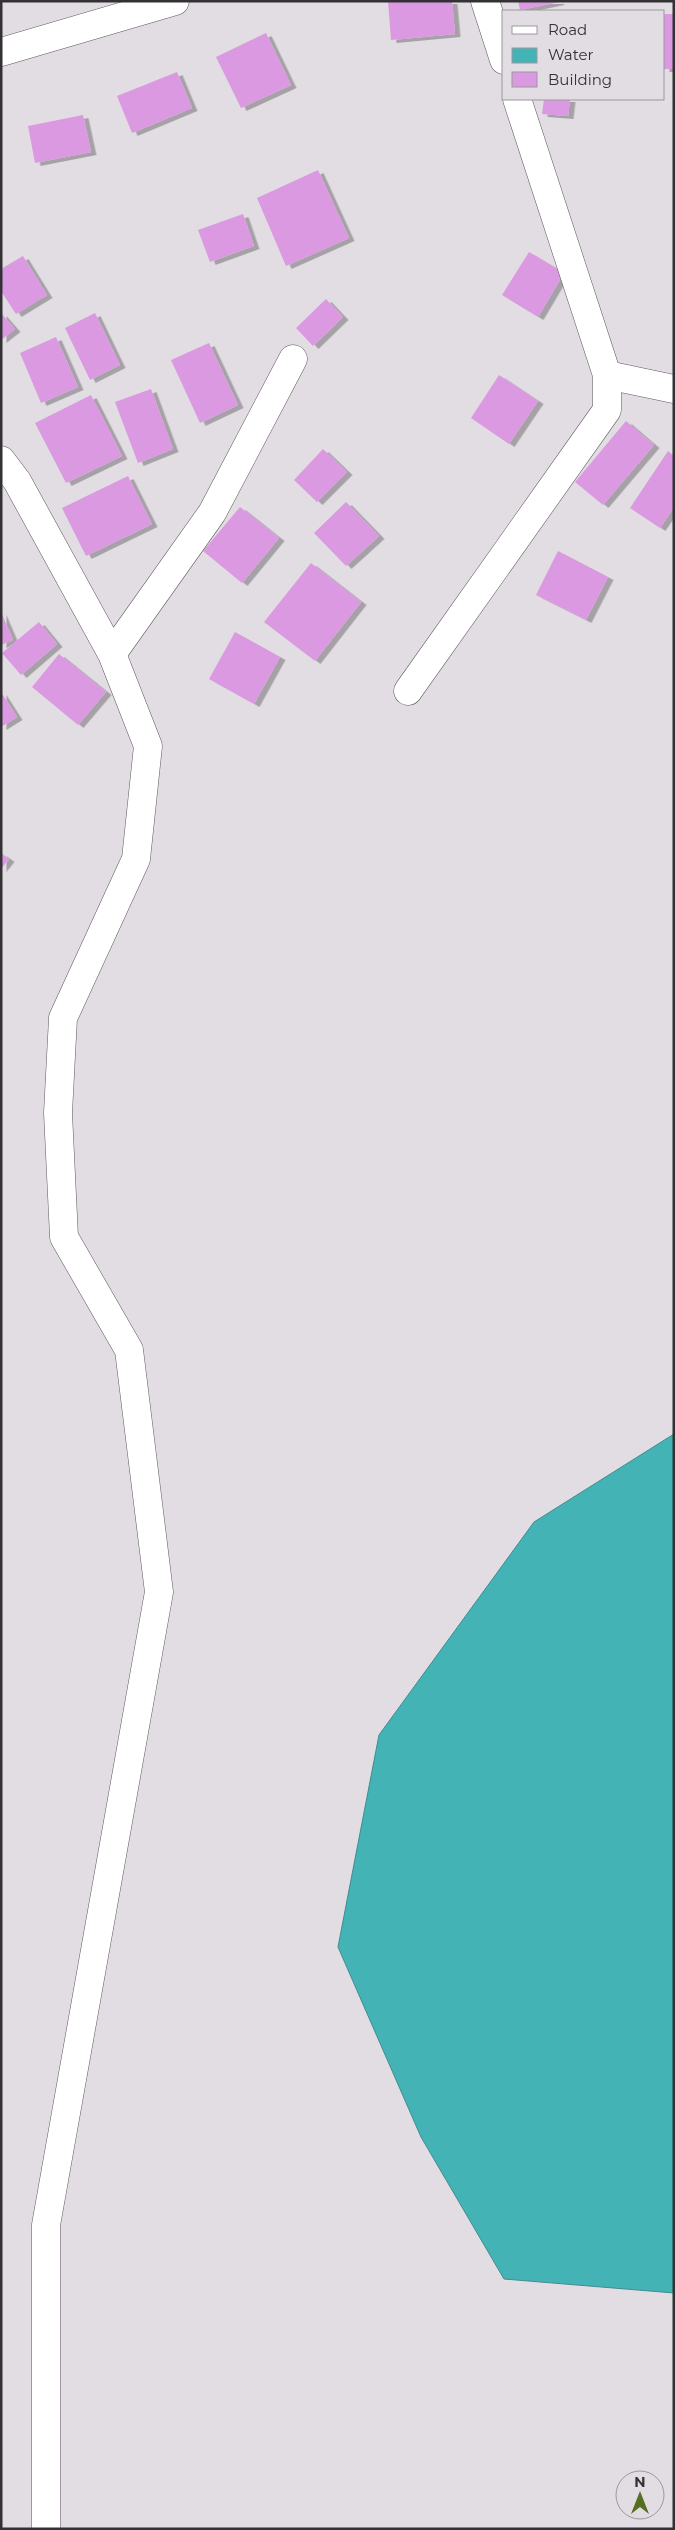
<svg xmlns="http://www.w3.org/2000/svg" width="675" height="2530" viewBox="0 0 675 2530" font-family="Montserrat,sans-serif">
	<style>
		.water { fill: #44b3b6; stroke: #3f8c8f }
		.building { fill: #db99e2; filter: url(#shadow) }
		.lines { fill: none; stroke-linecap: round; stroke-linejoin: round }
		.minor-casing { stroke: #5d585d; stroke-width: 29 }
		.minor { stroke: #fff; stroke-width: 28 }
	</style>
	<defs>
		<filter id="shadow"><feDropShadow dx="5.5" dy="3" stdDeviation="0" flood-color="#0004"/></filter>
	</defs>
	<rect width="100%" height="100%" fill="#e2dce3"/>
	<!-- water -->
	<path class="water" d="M674,1434V2293L504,2279L421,2137L338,1947L379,1735L534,1522Z"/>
	<!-- building -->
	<path class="building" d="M388,1H452L455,34L391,40Z
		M518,1H558L559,2L520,10Z
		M664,14H674V69H664Z
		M266,33L291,85L241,108L216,57Z
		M177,72L192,108L132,133L117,96Z
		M544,99H570L568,116L542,114Z
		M83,115L91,152L35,163L28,126Z
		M318,170L349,238L286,266L257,198Z
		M243,214L254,246L210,262L198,230Z
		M529,252L564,273L538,317L502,295Z
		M23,256L47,295L16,314L1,291V269Z
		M326,299L343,317L313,346L296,328Z
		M1,313L15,329L1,340Z
		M95,313L120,365L90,380L65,328Z
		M56,337L78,387L41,403L20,353Z
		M209,343L238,405L200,423L171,360Z
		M499,375L538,401L509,444L471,418Z
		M151,389L173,449L138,463L115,402Z
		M91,395L122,456L66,483L35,423Z
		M626,421L654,445L603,505L575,482Z
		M323,449L347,472L317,502L294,480Z
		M668,451L674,456V507L660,528L630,508Z
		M128,476L152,524L86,556L62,508Z
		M346,502L379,536L346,566L314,533Z
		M240,507L279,538L242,583L203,551Z
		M558,551L608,577L586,620L536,595Z
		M311,563L361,602L315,661L264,622Z
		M1,612L13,640L1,645Z
		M39,622L57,644L21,675L2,653Z
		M235,632L280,657L254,704L209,679Z
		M59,654L106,692L78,725L32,687Z
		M1,692L17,717L1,727Z
		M1,853L9,859L1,869Z"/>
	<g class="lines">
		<!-- minor casing -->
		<g class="minor-casing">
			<path id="minor" d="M485,1L504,60
				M1,52L175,1
				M607,375L674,389
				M1,460L17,481L112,654L148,746L136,859L63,1018L58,1113L64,1237L129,1350L159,1592L46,2225V2529
				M112,654L212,513L293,359
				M408,691L607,410V375L517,99"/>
		</g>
		<!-- minor -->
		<use href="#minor" class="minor"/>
	</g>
	<!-- border -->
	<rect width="675" height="2530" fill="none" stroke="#333134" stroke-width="5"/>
	<!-- legend -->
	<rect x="502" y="10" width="162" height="90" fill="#e2dce3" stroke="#9c989d"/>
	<rect x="512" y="26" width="25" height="8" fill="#ffffff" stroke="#9c989d"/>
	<text x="548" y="35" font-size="15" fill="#333134">Road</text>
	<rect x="512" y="48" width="25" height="15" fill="#44b3b6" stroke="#9c989d"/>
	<text x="548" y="60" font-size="15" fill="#333134">Water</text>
	<rect x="512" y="72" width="25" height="15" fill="#db99e2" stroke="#9c989d"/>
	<text x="548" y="85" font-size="15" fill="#333134">Building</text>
	<!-- north arrow -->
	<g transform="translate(640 2495)"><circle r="24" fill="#e2dce3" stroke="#9c989d"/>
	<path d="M0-4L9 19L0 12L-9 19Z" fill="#566e1f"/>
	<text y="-8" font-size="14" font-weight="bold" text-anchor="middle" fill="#333134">N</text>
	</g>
</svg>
